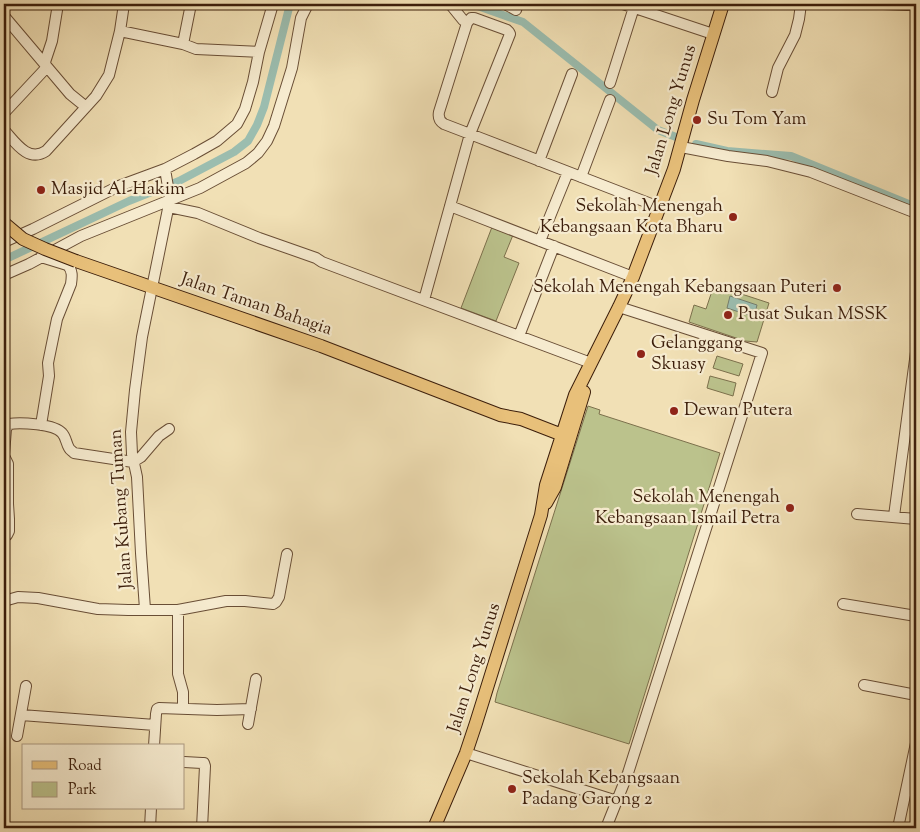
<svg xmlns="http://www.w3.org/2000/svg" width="920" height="832" viewBox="0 0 920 832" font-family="'Sorts Mill Goudy',serif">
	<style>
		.green { fill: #bbc28c; stroke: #7c704c }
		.water { fill: #9bbdaf; stroke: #757d6d }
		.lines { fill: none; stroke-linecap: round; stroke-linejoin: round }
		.canal { stroke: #9bbdaf; stroke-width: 8 }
		.minor-casing { stroke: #694e36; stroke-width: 12 }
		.major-casing { stroke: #3c1e0b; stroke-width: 14 }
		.minor { stroke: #f6ebcf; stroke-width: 10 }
		.major { stroke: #e8c07a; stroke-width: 12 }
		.major-bridge-casing { stroke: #3c1e0b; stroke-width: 14; stroke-linecap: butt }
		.major-bridge { stroke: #e8c07a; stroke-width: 12 }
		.poi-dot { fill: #8f2418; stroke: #f6ebcf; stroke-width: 2 }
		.labels { text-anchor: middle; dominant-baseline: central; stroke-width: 4.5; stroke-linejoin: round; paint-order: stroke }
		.street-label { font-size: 18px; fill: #3c1e0b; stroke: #f6ebcf }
		.poi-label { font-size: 18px; fill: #3c1e0b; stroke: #f6ebcf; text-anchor: start }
	</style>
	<rect width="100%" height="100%" fill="#f1e0b5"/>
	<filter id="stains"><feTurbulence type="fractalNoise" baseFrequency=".004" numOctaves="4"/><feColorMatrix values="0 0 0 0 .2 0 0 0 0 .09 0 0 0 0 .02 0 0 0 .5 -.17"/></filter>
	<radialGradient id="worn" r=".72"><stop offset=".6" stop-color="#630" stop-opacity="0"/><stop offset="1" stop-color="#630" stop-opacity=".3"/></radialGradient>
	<!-- green -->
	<path class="green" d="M492,227L513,235L504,257L519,263L496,321L461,308Z
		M714,285L769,303L757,342L745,341L689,322L694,305L706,309Z
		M717,356L743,364L739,376L713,368Z
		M710,376L736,383L733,396L707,388Z
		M588,406L600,410L599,414L720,453L629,744L495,702L497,693Z"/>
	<!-- water -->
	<path class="water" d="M730,296L757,305L754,317L727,308Z"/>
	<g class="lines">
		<!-- canal -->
		<path class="canal" d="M472,4L523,22L658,130L676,137
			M696,144L727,151L791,156L916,207
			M4,260L129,201L179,181L234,152L248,141L257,125L264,107L290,4"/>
		<!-- minor casing -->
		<g class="minor-casing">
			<path id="minor" d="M450,4L463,20L467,23
				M505,4L516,10L518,4
				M623,4L713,34
				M883,4L907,5L916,4
				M4,16L70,94L86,107
				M120,31L183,44L196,49L259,52
				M183,44L191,4
				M46,66L45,62L52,41L58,4
				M610,83L635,4
				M772,92L778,68L795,35L799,19L801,4
				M4,113L47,67
				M4,130C15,142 28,163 46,151L96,96L109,75L120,31L124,4
				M681,147L728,156L767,161L811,172L916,213
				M539,161L572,74
				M581,177L610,100
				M450,206L633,277
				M169,207L198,213L259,238L316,258L322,262L591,363
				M540,241L568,172
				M4,242L33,229L119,186L165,169L194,154L217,141L237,124L245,109L253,82L259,52L273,4
				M4,275L29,264L81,236L200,188L246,163L258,153L267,141L274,126L292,68L301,18L308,4
				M424,300L470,134L510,34L509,32L507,30L474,18H471L467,23L439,112C438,117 439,121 444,124L470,134L659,207
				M519,336L554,246
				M41,425L49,376L48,363L57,319L71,284C72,277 73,270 67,265L41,257
				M4,454L6,429L9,424C20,422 55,424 62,433C66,437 66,443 69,448C70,450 72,451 74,453L133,462L141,457L159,436L169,429
				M4,456L8,464V504L9,519V531L7,535H4
				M857,514L916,519
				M894,516L916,352
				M4,601L18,597L38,598L98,609L128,610H178L226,601H245L273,604L276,602L279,597L287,554
				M843,604L916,616
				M145,609L141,553L137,477L132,454L131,432L135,390L142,337L170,199L165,169
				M178,610V674L183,692V709
				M864,685L916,695
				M21,715L155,725
				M248,724L256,679
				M17,736L26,686
				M154,746L156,714L157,709L159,708L217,710L251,709
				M466,753L617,801
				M184,762L202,763H204L205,766L202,828
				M150,828L151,808
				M606,828L628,773L762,353L619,307
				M898,828L916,743"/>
		</g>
		<!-- major casing -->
		<g class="major-casing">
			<path id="major" d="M76,261L321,346L500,415L521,419L570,438
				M546,503L555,487L584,392
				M434,828L466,753L476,723L541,515L546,485L575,395L619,307L633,277L674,169L693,100L723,4"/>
		</g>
		<!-- minor -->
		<use href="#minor" class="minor"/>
		<!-- major -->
		<use href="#major" class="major"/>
		<!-- major-bridge casing -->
		<g class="major-bridge-casing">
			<path id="major-bridge" d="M4,223L23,239L45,249L76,261"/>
		</g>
		<!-- major-bridge -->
		<use href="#major-bridge" class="major-bridge"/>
	</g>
	<!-- markers -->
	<g class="poi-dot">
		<circle cx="697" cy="120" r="5"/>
		<circle cx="41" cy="190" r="5"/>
		<circle cx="733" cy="217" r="5"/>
		<circle cx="837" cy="288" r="5"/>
		<circle cx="728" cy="315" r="5"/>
		<circle cx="641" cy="354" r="5"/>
		<circle cx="674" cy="411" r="5"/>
		<circle cx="790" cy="508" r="5"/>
		<circle cx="512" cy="789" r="5"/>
	</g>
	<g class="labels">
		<!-- street labels -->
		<g class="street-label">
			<text transform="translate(672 110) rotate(-73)">Jalan Long Yunus</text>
			<text transform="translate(256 305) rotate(19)">Jalan Taman Bahagia</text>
			<text transform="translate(122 509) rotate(-94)">Jalan Kubang Tuman</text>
			<text transform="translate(475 668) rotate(-72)">Jalan Long Yunus</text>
		</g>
		<!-- poi labels -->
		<g class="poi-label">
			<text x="707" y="120">Su Tom Yam</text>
			<text x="51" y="190">Masjid Al-Hakim</text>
			<text x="723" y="207" text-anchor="end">Sekolah Menengah<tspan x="723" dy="21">Kebangsaan Kota Bharu</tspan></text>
			<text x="827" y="288" text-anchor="end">Sekolah Menengah Kebangsaan Puteri</text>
			<text x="738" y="315">Pusat Sukan MSSK</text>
			<text x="651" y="344">Gelanggang<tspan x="651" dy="21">Skuasy</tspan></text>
			<text x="684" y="411">Dewan Putera</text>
			<text x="780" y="498" text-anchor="end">Sekolah Menengah<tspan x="780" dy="21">Kebangsaan Ismail Petra</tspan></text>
			<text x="522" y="779">Sekolah Kebangsaan<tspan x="522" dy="21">Padang Garong 2</tspan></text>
		</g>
	</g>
	<!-- margin -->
	<rect width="920" height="832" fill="none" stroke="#f1e0b5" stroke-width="20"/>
	<rect x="5" y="5" width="910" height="822" fill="none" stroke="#3c1e0b" stroke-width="2.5"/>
	<rect x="10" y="10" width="900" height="812" fill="none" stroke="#3c1e0b"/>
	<!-- legend -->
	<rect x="22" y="744" width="162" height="65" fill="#f6ebcf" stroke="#ac9981"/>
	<rect x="32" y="761" width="25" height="8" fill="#e8c07a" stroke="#ac9981"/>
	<text x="68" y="770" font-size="15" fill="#3c1e0b">Road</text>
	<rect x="32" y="782" width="25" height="15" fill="#bbc28c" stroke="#ac9981"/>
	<text x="68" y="794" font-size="15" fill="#3c1e0b">Park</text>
	<rect width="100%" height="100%" filter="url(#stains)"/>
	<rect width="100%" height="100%" fill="url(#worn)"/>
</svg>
